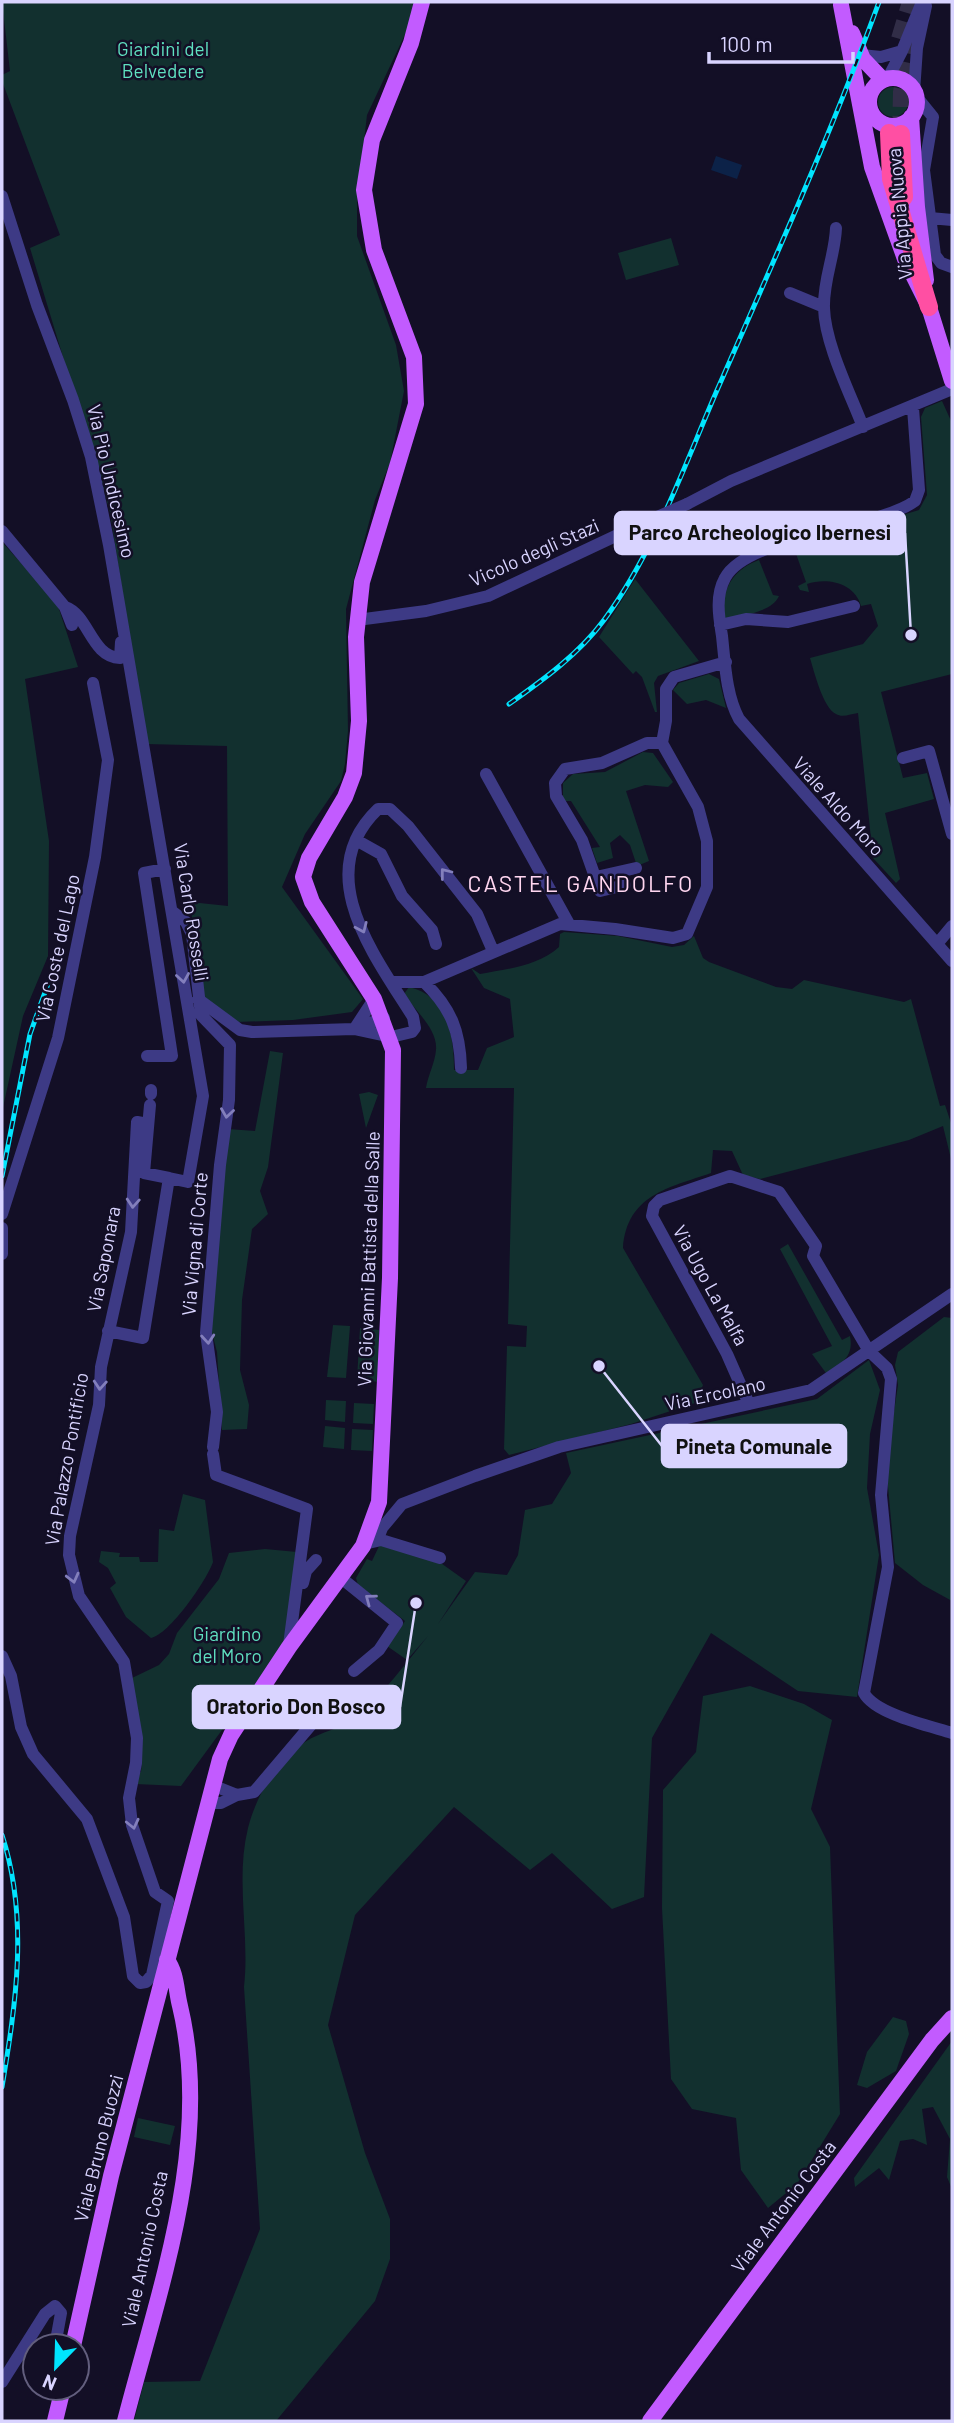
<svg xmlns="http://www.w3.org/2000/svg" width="954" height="2423" viewBox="0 0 954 2423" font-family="Barlow,sans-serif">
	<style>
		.green { fill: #12302f }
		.water { fill: #0c2248 }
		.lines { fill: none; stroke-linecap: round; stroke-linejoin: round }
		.highway-tunnel { stroke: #312d47; stroke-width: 18; stroke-dasharray: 18 9; stroke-linecap: butt }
		.minor { stroke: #3d3a85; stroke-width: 12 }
		.major { stroke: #c25bff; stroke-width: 16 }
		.highway { stroke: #ff4fa3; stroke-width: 18 }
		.rail-casing { stroke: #00e5ff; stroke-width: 5 }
		.rail { stroke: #130f26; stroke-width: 2.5; stroke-dasharray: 8; stroke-linecap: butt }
		.minor-bridge { stroke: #3d3a85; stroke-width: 12 }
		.oneway { stroke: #837fbc }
		.labels { text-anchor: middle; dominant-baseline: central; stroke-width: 5; stroke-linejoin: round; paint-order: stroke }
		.park-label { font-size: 19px; fill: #5fe0c0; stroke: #130f26 }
		.street-label { font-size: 19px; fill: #d9d4ff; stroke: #130f26 }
		.quarter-label { font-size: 23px; letter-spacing: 2px; fill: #ffd6f0; stroke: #130f26 }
		.leader { fill: none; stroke: #d9d4ff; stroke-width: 2.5 }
		.callout-dot { fill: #d9d4ff; stroke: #130f26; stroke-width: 2.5 }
		.callout { fill: #d9d4ff; stroke: #d9d4ff; stroke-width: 2.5 }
		.callout-label { font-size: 21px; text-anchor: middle; font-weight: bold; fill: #111 }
	</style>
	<rect width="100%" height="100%" fill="#130f26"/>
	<!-- green -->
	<path class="green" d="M2,2H415L416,11L367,115L357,201V236L396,345L404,391L390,463L375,500L346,609L348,731L345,764L341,781L305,834L282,887L363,999L352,1012L293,1020L237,1022L202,996L190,902L228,906L227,746L146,744L110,512L30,248L60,235L2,81V75L10,71Z
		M878 102a15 15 0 1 1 30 0a15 15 0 1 1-30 0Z
		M671,238L679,265L626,280L618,253Z
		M942,401L952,423V674L881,692L903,778L927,773L934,799L885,813L900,879L896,883L873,858L858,713C851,714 842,718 836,714C823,708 814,671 810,658L863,644L878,626L871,604L861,606C855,583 827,577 807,584L809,592L800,590L798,586L806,582L794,548L919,510L927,495L921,417L925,408Z
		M2,542L57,603L78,667L25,679L49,841L48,956L23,1016L2,1112Z
		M759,560L773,595L779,596C772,612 744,615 725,620C720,591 732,570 759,560Z
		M635,579L699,661L658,676L654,683L657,712H655L642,677L636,671L633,674L599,637Z
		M709,674L719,679L726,708L706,700L687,704L673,690L679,683Z
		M643,752L653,753L673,782L668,787L645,785L626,791L649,861L637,866L630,845L620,835L610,843L613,858L597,863L592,848L600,847L571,801H563V783L573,774L605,772Z
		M564,932L618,936L672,947L684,945L694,936L703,958L709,962L776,987L792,989L804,980L904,1002L911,999L940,1106L945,1105L952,1126V1163L943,1126L909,1140L760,1179L743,1175L732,1151L713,1150L711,1173C668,1188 627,1195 623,1248L703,1385L695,1403L631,1424L509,1455L504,1449L507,1346L526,1347L527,1326L508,1324L514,1088H426C428,1075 435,1063 436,1050C438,1029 415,1011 404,994L409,987C448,996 454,1037 454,1070H478L487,1048L514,1037L510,999L484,988L471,968L480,974C507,969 538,966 559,947L560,934Z
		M270,1051L283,1053L268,1167L260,1191L268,1214L252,1229L242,1300L240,1370L249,1405L247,1429L222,1430L217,1352L211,1329L228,1129L255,1131Z
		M369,1092L378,1095L366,1128L359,1094Z
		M788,1244L842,1340L850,1336C854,1357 842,1363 826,1373L812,1354L832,1346L780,1249Z
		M944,1317L952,1318V1601L923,1585L895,1563L886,1465L898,1385L895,1365L898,1352Z
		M333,1325L350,1326L346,1378L327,1377Z
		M360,1328L379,1330L378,1382L357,1379Z
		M869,1360L880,1390L870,1434L867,1488L879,1555L857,1697L798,1691L711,1633L652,1738L644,1897L612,1909L552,1853L530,1870L454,1807L355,1915L328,2025L365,2153L390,2219V2259L375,2301L276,2421H134L144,2382L200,2381L260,2229L244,1987C250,1935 235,1881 248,1828C256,1796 277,1760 305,1742C321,1731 343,1729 358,1716C384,1693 406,1663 428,1636L407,1660L387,1646L405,1621L358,1585L356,1578L367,1559L372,1561L381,1542L438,1561L466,1581L438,1624L475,1572L507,1575L518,1555L525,1510L552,1504L571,1473L566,1453L817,1399Z
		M326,1400L346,1401L345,1422L325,1420Z
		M354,1403L374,1404L373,1424L353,1423Z
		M325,1426L345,1428L344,1449L323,1447Z
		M352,1429L373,1430L372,1451L351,1450Z
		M183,1494L205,1500L213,1562C207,1580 169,1635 151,1638L126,1617L110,1588L116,1583L108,1568L99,1562L101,1551L120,1553L119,1557H139L140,1562H158L159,1529L174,1531Z
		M265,1549L297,1552L285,1644L181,1786L135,1784L138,1773L141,1772L142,1760L132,1678L159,1665L169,1654L177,1633L219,1579L229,1553Z
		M750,1686L804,1704L832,1720L811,1809L830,1847L840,2114L797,2184L768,2208L741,2170L736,2118L692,2109L671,2079L662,1908L663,1790L696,1752L703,1696Z
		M893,2017L906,2021L909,2034L896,2071L867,2088L857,2085L867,2052Z
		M952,2041V2189L947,2177L950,2139L933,2107L922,2109L927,2145L913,2139L900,2141L889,2180L879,2168L855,2187L854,2178Z
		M138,2118L175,2126L170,2145L134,2137Z"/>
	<!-- water -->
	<path class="water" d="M716,156L742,165L737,179L711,170Z"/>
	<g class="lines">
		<!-- highway-tunnel -->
		<path class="highway-tunnel" d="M900,39L911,2
			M901,134L902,92L916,24"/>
		<!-- minor -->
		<path class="minor" d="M861,55L881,57L902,51L922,2
			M888,78L902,51
			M914,92L917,48L926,6
			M916,96L933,117L924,170L935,255L941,263L952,267
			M2,196L37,305L73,400L91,457L109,545L203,1096L188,1182L169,1178L143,1338L108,1331
			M930,218L952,220
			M836,228C835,255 823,280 824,308C825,344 850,393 863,427
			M790,293L824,307
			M913,408L919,490L915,501C876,529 747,536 725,578C715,596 719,617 722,636C725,663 726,695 739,719L952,961
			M687,504L731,481L952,389
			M2,531L65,607
			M357,620L426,611L488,596L641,524
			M72,625L65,607C89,615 91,657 120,658L121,642
			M720,625L746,619L788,622L854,606
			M903,758L929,751L952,834
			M486,774L569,924
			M356,840L381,854L402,896L432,930L436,944
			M596,877L636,868
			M625,885L600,891L582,840L556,796L555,783L565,769L602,763L647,743H662
			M173,912L186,922L192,934L201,1015L230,1045L229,1100L220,1165L206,1333L217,1412L213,1447
			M937,944L952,926
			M391,982H424L560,924L615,929L673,938L687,934L707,887V841L698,807L662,743L666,721V689L674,677L726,662
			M424,982C451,1008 460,1031 461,1068
			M198,999L240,1030L252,1032L354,1029L384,1018
			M355,1028L374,999
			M354,1029L391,1037L412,1032L415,1028L413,1017C375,956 310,874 378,809H390L408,826L477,914L493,951
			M147,1056H172L144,873L165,869
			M151,1094V1090
			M150,1105L144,1173L169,1178
			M148,1124L137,1122L131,1232L101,1367L99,1405L70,1536L69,1555L79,1596L124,1662L137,1738L136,1763L129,1798L132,1825L155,1892L168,1901
			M2,1214L58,1038L95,857L108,760L93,683
			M2,1228V1254
			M749,1404L727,1354L652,1216L654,1206L660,1200L730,1176L779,1192L816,1246L813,1256L869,1351L887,1368L891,1379L881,1495L888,1567L864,1693C875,1714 930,1726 952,1733
			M213,1454L216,1475L307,1509L289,1645
			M378,1539L440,1558
			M364,1544L377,1541L382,1528L402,1504L475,1476L559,1447L811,1390L952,1294
			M340,1577L397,1623L379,1650L354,1671
			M303,1583L306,1571L316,1560
			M2,1656L11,1676L21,1727L33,1754L87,1819L124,1917L133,1976L140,1983L146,1982L152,1975L168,1901
			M212,1785L237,1795L254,1792L316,1719
			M208,1803H221L237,1795
			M2,2382L45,2314L55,2306L61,2313L55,2346"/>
		<!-- major -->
		<path class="major" d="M841,5L872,167L905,259L929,307L952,381
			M852,33L863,59L883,80
			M869 102a24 24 0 1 1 48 0a24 24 0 1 1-48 0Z
			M911,117L917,207L926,280
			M73,2346L111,2176L220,1759L231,1735L289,1647L363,1546L379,1502L390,1278L393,1050L374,999L312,902L303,877L309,858L345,797L354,773L359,721L356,637L362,582L416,404L414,357L374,250L364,190L372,140L411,43L422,2
			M55,2421L63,2388
			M125,2421C159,2289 213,2144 180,2006C176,1991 177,1974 167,1960
			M650,2421L932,2040L952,2018"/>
		<!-- highway -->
		<path class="highway" d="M889,133L891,179L929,307
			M901,134L904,197"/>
		<!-- rail casing -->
		<g class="rail-casing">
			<path id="rail" d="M509,704C543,680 579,654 604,620C655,551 684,466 718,388C774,260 832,132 879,2
				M2,1176L30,1034L49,981
				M2,1835C29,1918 16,2003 2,2087"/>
		</g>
		<!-- rail -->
		<use href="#rail" class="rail"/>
		<!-- minor-bridge -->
		<path class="minor-bridge" d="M641,524L687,504"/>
	</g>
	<!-- one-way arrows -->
	<defs><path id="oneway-chevron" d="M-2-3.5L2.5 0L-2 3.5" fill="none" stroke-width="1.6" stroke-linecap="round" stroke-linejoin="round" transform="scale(1.75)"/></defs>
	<g class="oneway">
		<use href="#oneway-chevron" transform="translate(445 873) rotate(-128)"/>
		<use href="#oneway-chevron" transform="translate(362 928) rotate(66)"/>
		<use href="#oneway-chevron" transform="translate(183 978) rotate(81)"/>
		<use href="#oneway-chevron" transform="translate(227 1113) rotate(98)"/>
		<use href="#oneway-chevron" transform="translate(133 1203) rotate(94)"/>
		<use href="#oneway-chevron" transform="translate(208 1339) rotate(85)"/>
		<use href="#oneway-chevron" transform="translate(100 1385) rotate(94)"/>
		<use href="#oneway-chevron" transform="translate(73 1578) rotate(76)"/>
		<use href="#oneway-chevron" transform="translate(370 1599) rotate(-143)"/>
		<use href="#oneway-chevron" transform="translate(133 1824) rotate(77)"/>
	</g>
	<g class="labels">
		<!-- park labels -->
		<g class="park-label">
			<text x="163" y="48">Giardini del<tspan x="163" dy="22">Belvedere</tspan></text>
			<text x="227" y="1633">Giardino<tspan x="227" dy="22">del Moro</tspan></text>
		</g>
		<!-- street labels -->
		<g class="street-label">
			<text transform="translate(899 214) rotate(-95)">Via Appia Nuova</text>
			<text transform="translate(112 481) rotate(77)">Via Pio Undicesimo</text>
			<text transform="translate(534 552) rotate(-24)">Vicolo degli Stazi</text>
			<text transform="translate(839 806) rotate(48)">Viale Aldo Moro</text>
			<text transform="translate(192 912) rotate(81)">Via Carlo Rosselli</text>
			<text transform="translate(57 948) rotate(-78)">Via Coste del Lago</text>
			<text transform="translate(194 1244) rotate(-85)">Via Vigna di Corte</text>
			<text transform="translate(103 1259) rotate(-79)">Via Saponara</text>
			<text transform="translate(368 1259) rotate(-88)">Via Giovanni Battista della Salle</text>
			<text transform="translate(711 1285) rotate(61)">Via Ugo La Malfa</text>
			<text transform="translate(715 1393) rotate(-12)">Via Ercolano</text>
			<text transform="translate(66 1459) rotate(-80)">Via Palazzo Pontificio</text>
			<text transform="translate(98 2148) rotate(-76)">Viale Bruno Buozzi</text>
			<text transform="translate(783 2206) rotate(-53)">Viale Antonio Costa</text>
			<text transform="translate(144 2249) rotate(-78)">Viale Antonio Costa</text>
		</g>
		<!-- quarter labels -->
		<g class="quarter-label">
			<text x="581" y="883">CASTEL GANDOLFO</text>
		</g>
	</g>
	<!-- callouts -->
	<path class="leader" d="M911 635L905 533M599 1366L662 1446M416 1603L400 1707"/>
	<g class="callout-dot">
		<circle cx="911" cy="635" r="7"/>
		<circle cx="599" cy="1366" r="7"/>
		<circle cx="416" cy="1603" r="7"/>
	</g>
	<g class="callout">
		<rect x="615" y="512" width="290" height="42" rx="7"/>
		<rect x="662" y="1425" width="184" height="42" rx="7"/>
		<rect x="193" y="1686" width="207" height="42" rx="7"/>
	</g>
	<g class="callout-label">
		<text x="760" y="540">Parco Archeologico Ibernesi</text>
		<text x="754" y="1454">Pineta Comunale</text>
		<text x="296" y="1714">Oratorio Don Bosco</text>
	</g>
	<!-- border -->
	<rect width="954" height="2423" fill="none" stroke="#d9d4ff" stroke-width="7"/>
	<!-- north arrow -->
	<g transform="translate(56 2367) rotate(203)"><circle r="33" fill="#130f26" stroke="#625e7d" stroke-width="2"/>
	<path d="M0-5L12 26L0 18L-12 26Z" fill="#00e5ff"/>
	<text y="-10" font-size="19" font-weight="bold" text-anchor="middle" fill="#d9d4ff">N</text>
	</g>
	<!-- scale -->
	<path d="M709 52v10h144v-10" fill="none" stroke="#d9d4ff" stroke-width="3.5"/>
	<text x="720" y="52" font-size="21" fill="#d9d4ff" stroke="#130f26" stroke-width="5" paint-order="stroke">100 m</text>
</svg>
